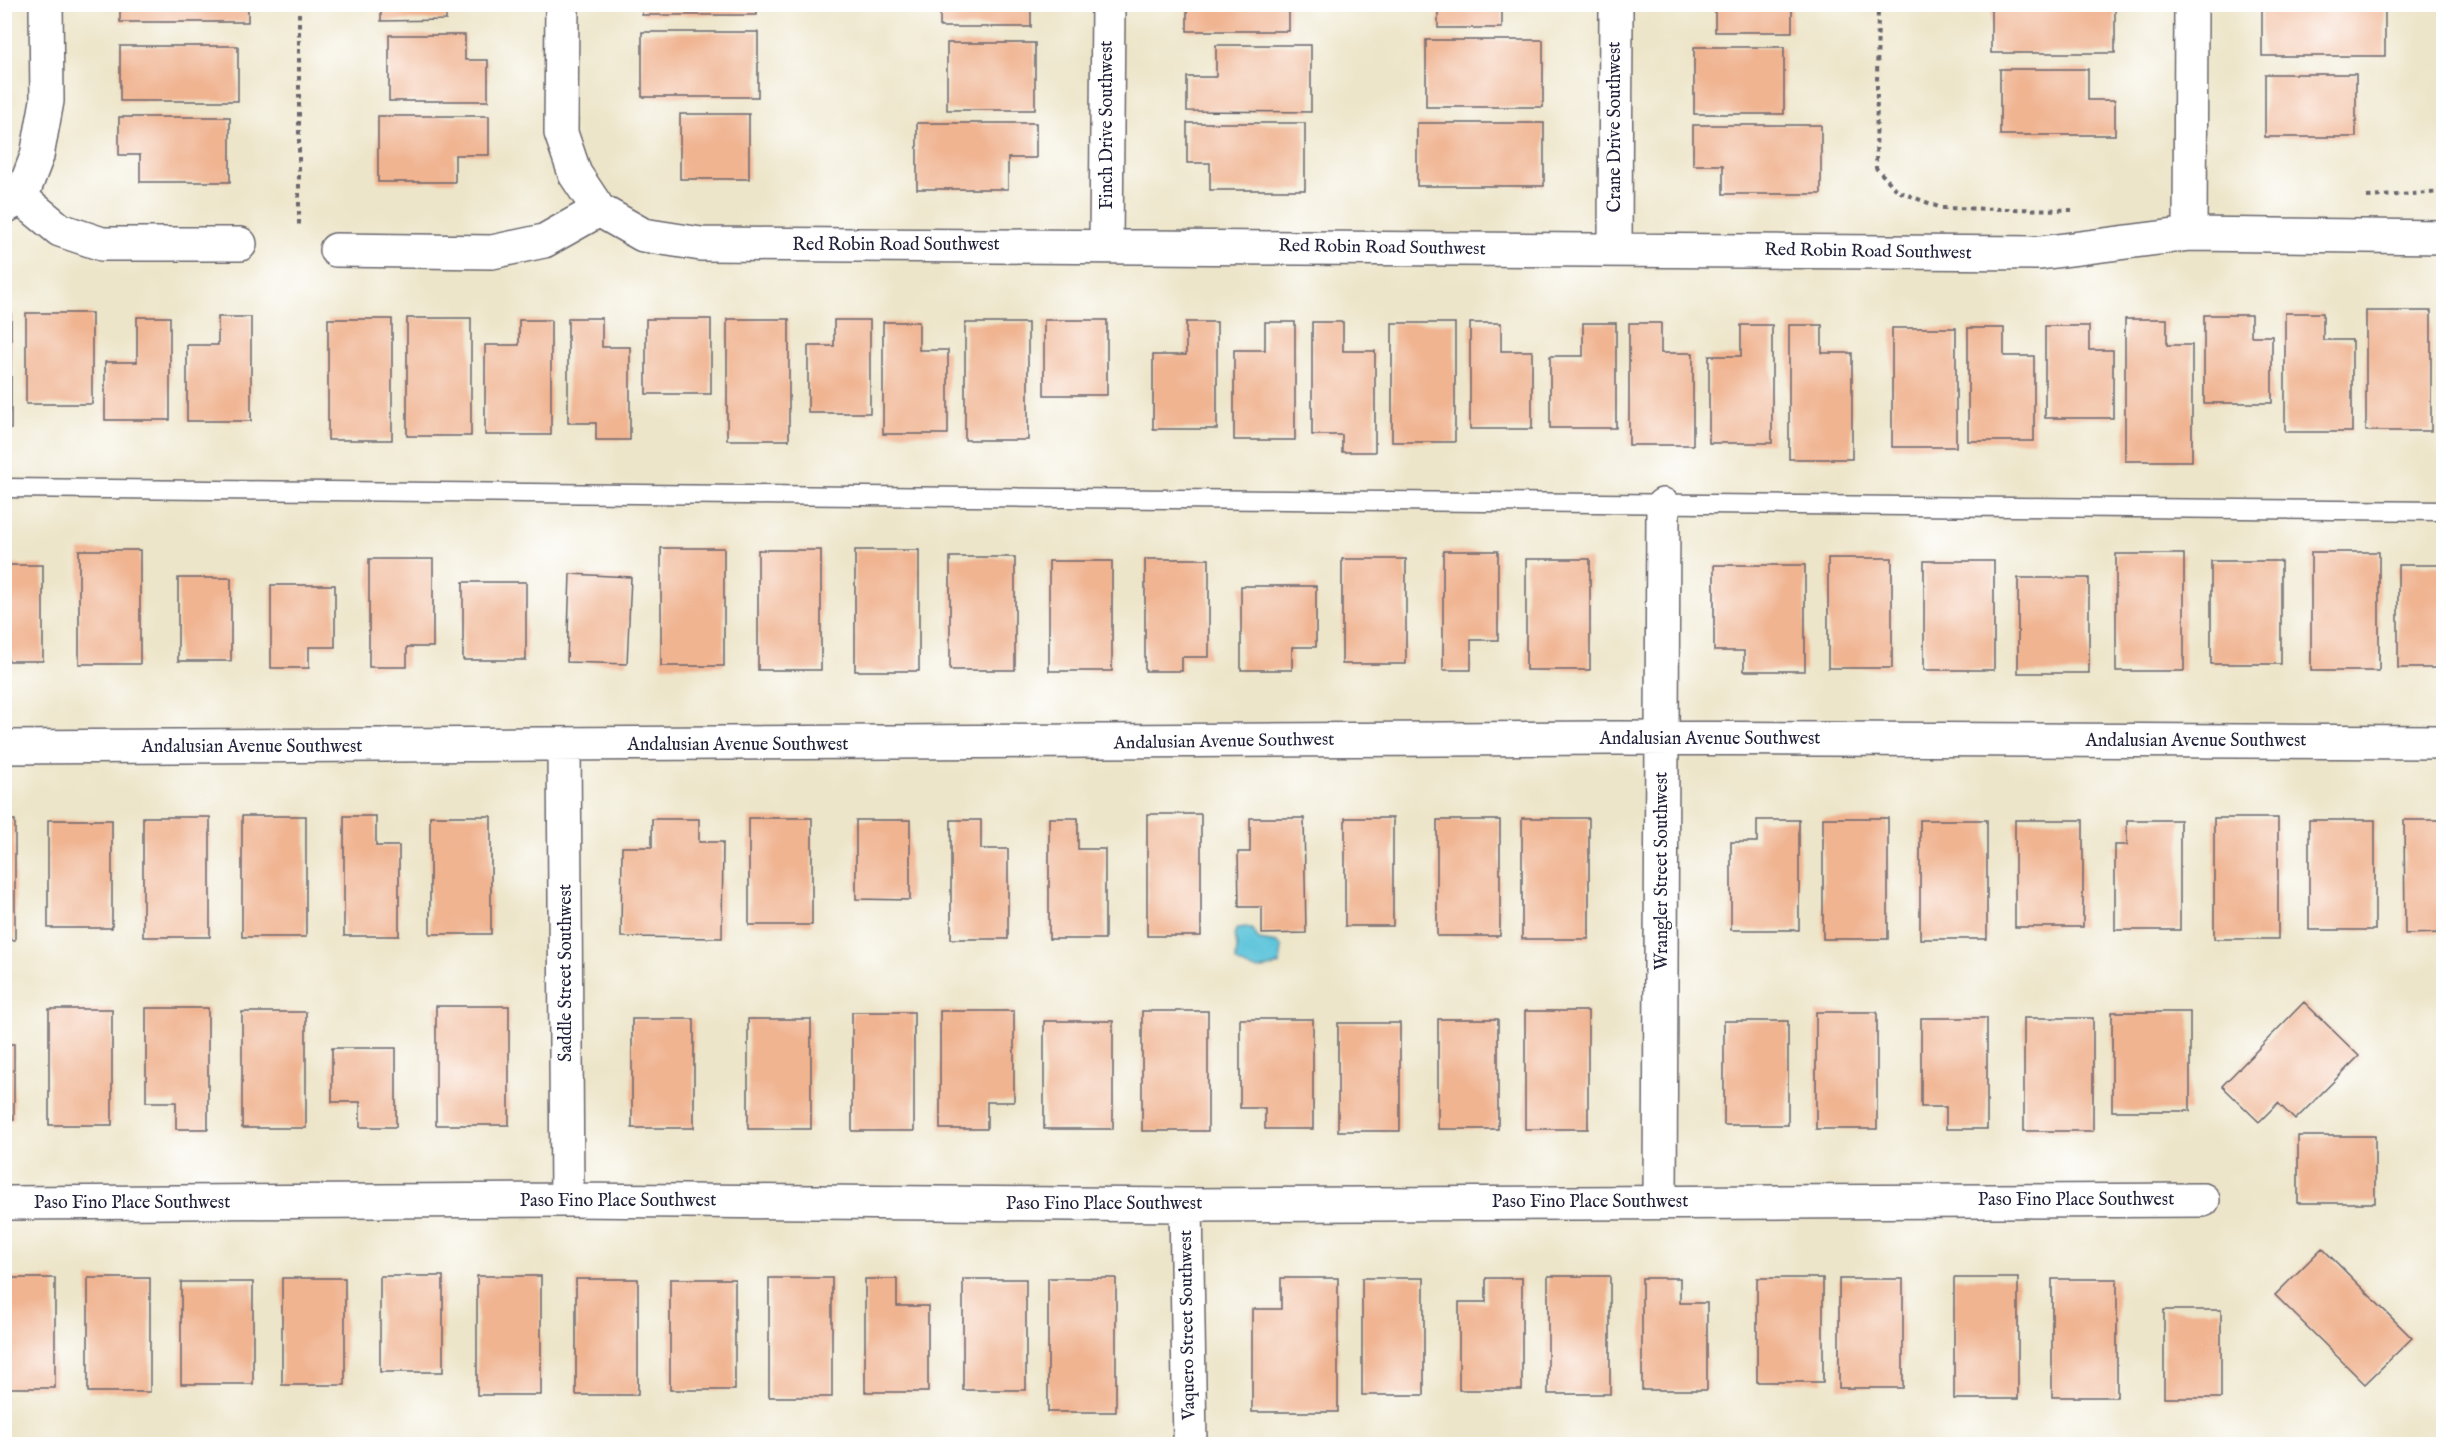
<svg xmlns="http://www.w3.org/2000/svg" width="2448" height="1449" viewBox="0 0 2448 1449" font-family="'IM FELL English',serif">
	<style>
		.water { fill: #5dc4da; stroke: #40738a; stroke-width: 1.5 }
		.building { fill: #f0b491 }
		.lines { fill: none; stroke-linecap: round; stroke-linejoin: round }
		.lane-casing { stroke: #69666d; stroke-width: 21 }
		.street-casing { stroke: #69666d; stroke-width: 36 }
		.path { stroke: #69666d; stroke-width: 4; stroke-dasharray: 4.5 4.5; stroke-linecap: butt }
		.lane { stroke: #fff; stroke-width: 18 }
		.street { stroke: #fff; stroke-width: 33 }
		.labels { text-anchor: middle; dominant-baseline: central; stroke-width: 6; stroke-linejoin: round; paint-order: stroke }
		.street-label { font-size: 18px; fill: #22223b; stroke: #fff }
	</style>
	<rect width="100%" height="100%" fill="#fff"/>
	<filter id="ink" filterUnits="userSpaceOnUse"><feTurbulence type="fractalNoise" baseFrequency=".0167" numOctaves="2"/><feDisplacementMap in="SourceGraphic" scale="12" xChannelSelector="R" yChannelSelector="G"/><feConvolveMatrix kernelMatrix="1 2 1 2 8 2 1 2 1" color-interpolation-filters="sRGB"/></filter>
	<filter id="wash" filterUnits="userSpaceOnUse"><feTurbulence type="fractalNoise" baseFrequency=".008" numOctaves="4" result="noise"/><feDisplacementMap in="SourceGraphic" scale="24" xChannelSelector="R" yChannelSelector="G"/><feGaussianBlur stdDeviation="1.35" result="paint"/><feColorMatrix in="noise" values="0 0 0 0 0 0 0 0 0 0 0 0 0 0 0 0 0 1.4 0 .05"/><feComposite in="paint" operator="in"/></filter>
	<g filter="url(#wash)">
		<rect width="100%" height="100%" fill="#ede5c9"/>
		<!-- water -->
		<path class="water" d="M1247,927L1253,930L1259,940L1277,943L1282,947L1280,964C1262,971 1252,973 1236,961L1237,946L1234,934L1238,928Z"/>
		<g id="blocks">
			<!-- building -->
			<path class="building" d="M120,4H248V22H120Z
				M381,4H446V20L381,21Z
				M642,4H757V15H642Z
				M940,4H1031V27H940Z
				M1187,4H1289V31H1187Z
				M1438,4H1502V28H1438Z
				M1715,4H1792V32H1715Z
				M1991,4H2115V53H1991Z
				M2262,4H2385V56H2262Z
				M642,32H758V97H642Z
				M389,35H465V60H488V101H389Z
				M1426,40H1543V107H1426Z
				M947,43H1035V110H947Z
				M1216,45H1311V112L1187,111V77H1216Z
				M120,46H238V101H120Z
				M1694,47H1784V114H1694Z
				M2000,69H2088V100H2115V135H2000Z
				M2265,74H2356V137H2265Z
				M680,114H749V179H680Z
				M378,116H489V155H455V182H378Z
				M119,117H230V182H140V155H119Z
				M917,123H1036V158H1008V189H917Z
				M1187,123H1305V190H1210V163H1187Z
				M1417,123H1544V186H1417Z
				M1693,125H1821V194H1723V165H1693Z
				M2366,311H2431V431H2366Z
				M4,312H11V429H4Z
				M26,313H92V404H26Z
				M2285,313H2323V340H2352V432H2285Z
				M2204,315H2251V336H2272V403H2204Z
				M137,317H170V420H105V362H137Z
				M218,317H251V421H187V345H218Z
				M407,318H471V436H407Z
				M568,318H602V347H630V440H596V423H568Z
				M328,319H392V440H328Z
				M646,319H711V394H646Z
				M727,319H789V440H727Z
				M2125,319H2167V345H2192V461H2125Z
				M519,320H551V435H485V345H519Z
				M834,320H870V413H808V346H834Z
				M1044,320H1107V395H1044Z
				M883,322H919V350H948V434H883Z
				M1186,322H1217V429H1153V355H1186Z
				M1265,322H1295V440H1234V350H1265Z
				M1312,322H1343V351H1375V452H1342V435H1312Z
				M965,323H1028V440H965Z
				M1392,323H1455V442H1392Z
				M1470,323H1501V351H1532V429H1470Z
				M1583,323H1616V428H1550V356H1583Z
				M1629,323H1661V353H1693V445H1629Z
				M1741,325H1772V443H1709V356H1741Z
				M1789,325H1822V353H1852V459H1789Z
				M2045,326H2089V350H2113V418H2045Z
				M1892,328H1956V447H1892Z
				M1968,328H2004V356H2034V441H1968Z
				M661,548H724V666H661Z
				M79,550H140V664H79Z
				M758,550H821V670H758Z
				M855,550H919V671H855Z
				M1443,551H1498V640H1471V670H1443Z
				M2311,552H2379V671H2311Z
				M2116,554H2184V671H2116Z
				M950,557H1015V670H950Z
				M1828,558H1892V668H1828Z
				M369,559H433V647H407V667H369Z
				M1145,559H1209V657H1182V671H1145Z
				M1342,559H1406V664H1342Z
				M1526,559H1590V670H1526Z
				M1049,561H1112V671H1049Z
				M1924,561H1994V670H1924Z
				M2211,561H2281V664H2211Z
				M4,565H43V661H4Z
				M1714,565H1805V671H1744V651H1714Z
				M2398,565H2444V668H2398Z
				M570,574L631,577L627,664L567,662Z
				M178,578H231V661H178Z
				M2018,578H2089V673H2018Z
				M463,582H526V660H463Z
				M271,585H335V647H309V668H271Z
				M1241,586H1316V647H1292V670H1241Z
				M1147,814H1201V936H1147Z
				M242,816H306V937H242Z
				M344,816H376V846H399V936H344Z
				M430,816H491V934H430Z
				M143,817H210V937H143Z
				M749,818H812V925H749Z
				M1049,818H1078V849H1105V939H1049Z
				M1250,818H1304L1306,933L1262,934V907H1239L1238,852H1250Z
				M1345,818H1393V926H1345Z
				M1522,818H1589V939H1522Z
				M1823,818H1888V939H1823Z
				M2214,818H2278V939H2214Z
				M652,819H699V842H723L722,938L621,937L622,847H652Z
				M4,820H15V940H4Z
				M48,820H112V928H48Z
				M856,820H910V900L856,899Z
				M951,820H981V849H1008V939H951Z
				M1437,820H1500V936H1437Z
				M1757,820H1799V930H1731V842H1757Z
				M1920,820H1987V939H1920Z
				M2015,820H2083V927H2015Z
				M2127,820H2180V930H2115V845H2127Z
				M2309,820H2375V930H2309Z
				M2404,820H2444V933L2405,934Z
				M2304,1002L2359,1056L2295,1120L2278,1103L2259,1122L2222,1086Z
				M436,1006H509V1125H436Z
				M146,1008H208V1129H176V1102H146Z
				M49,1009H112V1125H49Z
				M940,1011H1014V1102H987V1129H940Z
				M1142,1011H1208V1131H1142Z
				M1525,1011H1588V1129H1525Z
				M242,1012H306V1128H242Z
				M852,1012H914V1131H852Z
				M1816,1012H1877V1129H1816Z
				M2112,1012H2190V1111H2112Z
				M1921,1018H1987V1129H1946V1107H1921Z
				M2024,1018H2093V1131H2024Z
				M632,1019H694V1128H632Z
				M748,1019H811V1129H748Z
				M1240,1019H1313V1129H1265V1108H1240Z
				M1438,1019H1498V1129H1438Z
				M1044,1021H1113V1129H1044Z
				M1724,1021H1788V1125H1724Z
				M1338,1023H1400V1131H1338Z
				M4,1044H14V1120H4Z
				M332,1048H396V1127H360V1102H332Z
				M2298,1136H2375V1203H2298Z
				M2322,1248L2412,1338L2365,1384L2275,1295Z
				M380,1276H443V1372H380Z
				M477,1276H541V1395H477Z
				M1548,1276H1610V1394H1548Z
				M4,1278H55V1388H4Z
				M88,1278H150V1392H88Z
				M282,1278H345V1385H282Z
				M769,1278H832V1397H769Z
				M1048,1278H1116V1412H1048Z
				M1281,1278H1338V1412H1252V1309H1281Z
				M1362,1278H1424V1395H1362Z
				M1486,1278H1522V1390H1459V1302H1486Z
				M1642,1278H1680V1303H1707V1390H1642Z
				M1757,1278H1823V1382H1757Z
				M1954,1278H2018V1399H1954Z
				M576,1279H638V1395H576Z
				M670,1279H735V1390H670Z
				M865,1279H897V1306H928V1392H865Z
				M963,1279H1026V1390H963Z
				M1839,1279H1903V1388H1839Z
				M2052,1279H2117V1397H2052Z
				M181,1282H253V1384H181Z
				M2164,1310H2221V1398H2164Z"/>
		</g>
	</g>
	<g filter="url(#ink)">
		<use href="#blocks" fill-opacity="0" stroke="#69666d" stroke-width="1.5"/>
		<g class="lines">
			<!-- lane casing -->
			<g class="lane-casing">
				<path id="lane" d="M4,488L2444,511"/>
			</g>
			<!-- street casing -->
			<g class="street-casing">
				<path id="street" d="M562,4L561,133L575,174L599,210
					M21,198L37,156L47,101L46,4
					M4,207L21,198L60,230L102,244H240
					M2190,234L2191,4
					M1106,245L1108,4
					M336,250L492,252L544,241L599,210L643,235L701,244L2040,253L2190,234L2444,237
					M1615,250L1616,4
					M564,746L567,1200
					M4,747L1617,738L2444,742
					M1660,1201L1663,505
					M4,1203L567,1200L1186,1205L2203,1200
					M1186,1205L1190,1444"/>
			</g>
			<!-- path -->
			<path class="path" d="M299,4V226
				M1878,4L1876,168L1898,191L1941,208L2072,210
				M2367,197L2444,192"/>
			<!-- lane -->
			<use href="#lane" class="lane"/>
			<!-- street -->
			<use href="#street" class="street"/>
		</g>
	</g>
	<g class="labels">
		<!-- street labels -->
		<g class="street-label">
			<text transform="translate(1107 125) rotate(-90)">Finch Drive Southwest</text>
			<text transform="translate(1615 127) rotate(-90)">Crane Drive Southwest</text>
			<text x="896" y="245">Red Robin Road Southwest</text>
			<text transform="translate(1382 248) rotate(1)">Red Robin Road Southwest</text>
			<text transform="translate(1868 252) rotate(1)">Red Robin Road Southwest</text>
			<text x="1710" y="739">Andalusian Avenue Southwest</text>
			<text x="2196" y="741">Andalusian Avenue Southwest</text>
			<text transform="translate(1224 742) rotate(-1)">Andalusian Avenue Southwest</text>
			<text x="738" y="745">Andalusian Avenue Southwest</text>
			<text x="252" y="747">Andalusian Avenue Southwest</text>
			<text transform="translate(1662 871) rotate(-90)">Wrangler Street Southwest</text>
			<text transform="translate(566 973) rotate(-90)">Saddle Street Southwest</text>
			<text x="2076" y="1200">Paso Fino Place Southwest</text>
			<text x="618" y="1201">Paso Fino Place Southwest</text>
			<text x="1590" y="1202">Paso Fino Place Southwest</text>
			<text x="132" y="1203">Paso Fino Place Southwest</text>
			<text x="1104" y="1204">Paso Fino Place Southwest</text>
			<text transform="translate(1188 1325) rotate(-91)">Vaquero Street Southwest</text>
		</g>
	</g>
	<!-- margin -->
	<rect width="2448" height="1449" fill="none" stroke="#fff" stroke-width="24"/>
</svg>
